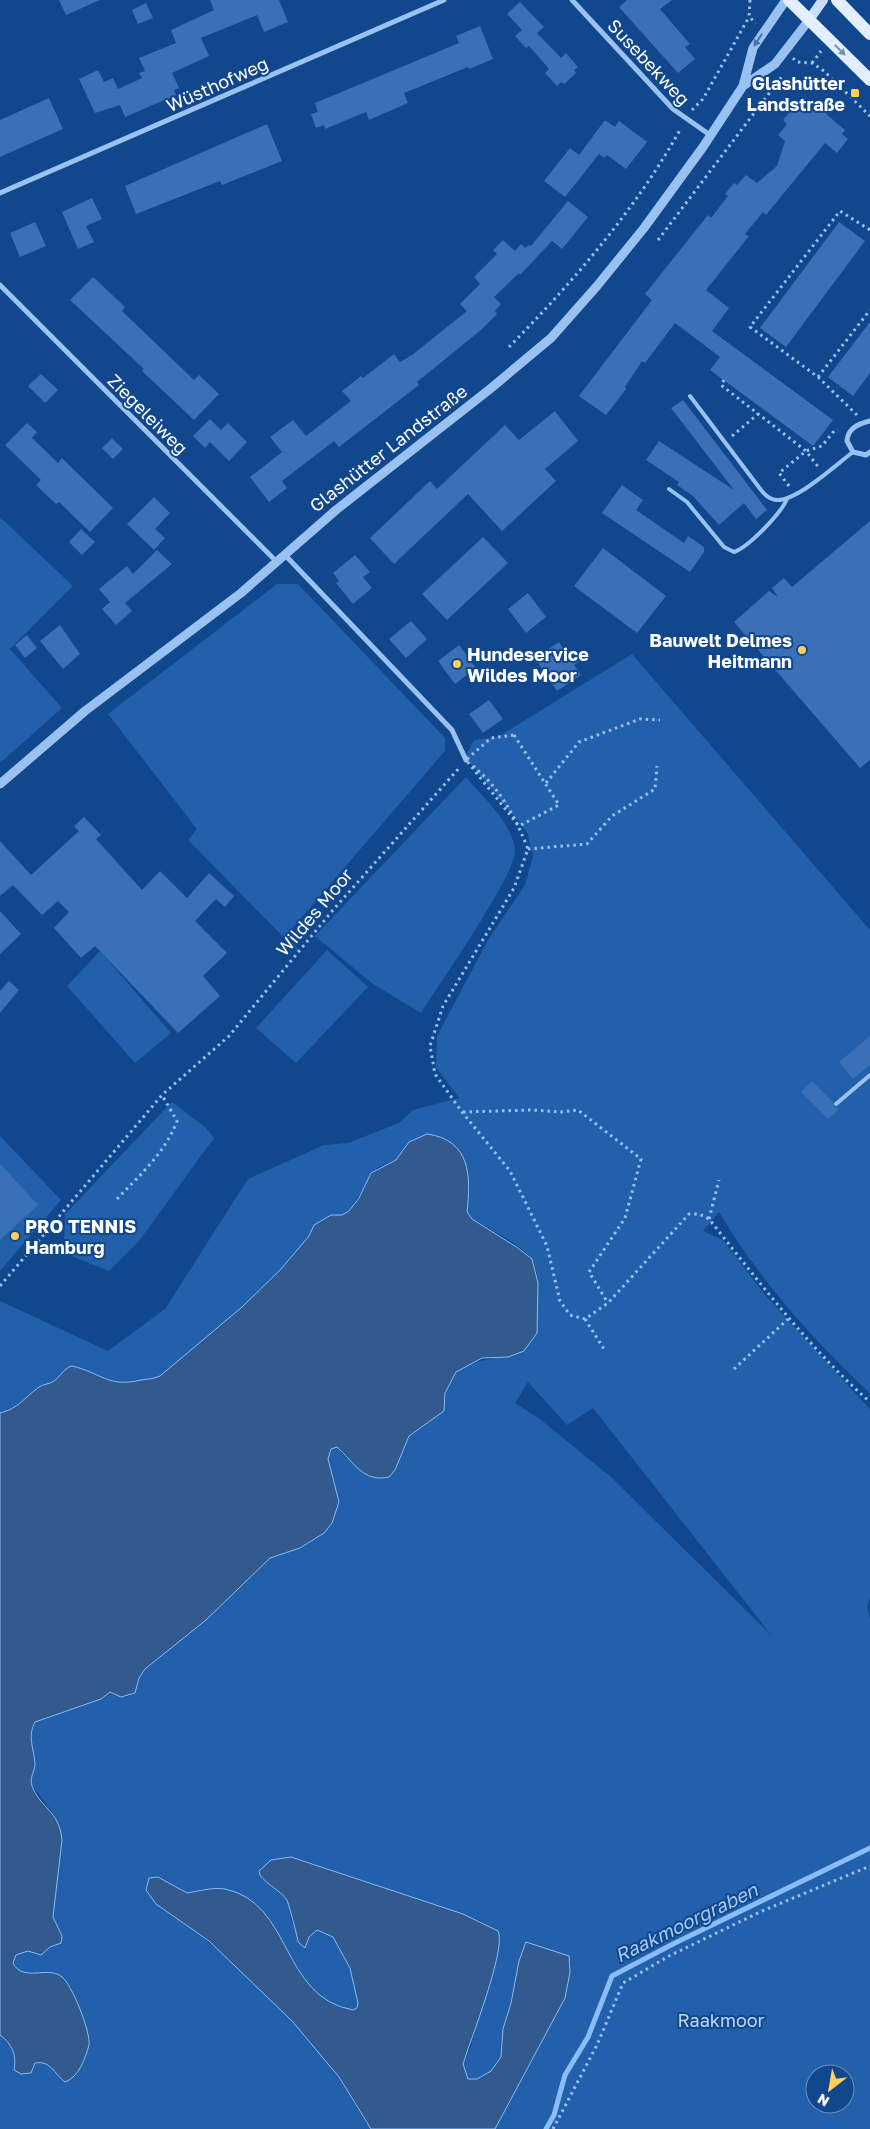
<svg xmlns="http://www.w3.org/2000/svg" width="870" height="2129" viewBox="0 0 870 2129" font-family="'Golos Text',sans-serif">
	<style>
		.green { fill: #2360ab; fill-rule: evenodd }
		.water { fill: #325a8e; stroke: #8abcf5 }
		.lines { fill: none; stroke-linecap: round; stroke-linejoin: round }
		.stream { stroke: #8abcf5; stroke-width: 5 }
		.building { fill: #3a70b5 }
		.path { stroke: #99c1f1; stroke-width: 3; stroke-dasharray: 2.5 4; stroke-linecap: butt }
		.service { stroke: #99c1f1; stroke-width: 4 }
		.minor { stroke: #99c1f1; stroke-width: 5 }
		.tertiary { stroke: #99c1f1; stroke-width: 9 }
		.secondary { stroke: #c8defc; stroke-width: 10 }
		.primary { stroke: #e3eeff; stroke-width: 12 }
		.oneway { fill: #4172af }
		.oneway2 { fill: #6f92c0 }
		.poi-dot { fill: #ffd059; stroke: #11478c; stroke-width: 2 }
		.labels { text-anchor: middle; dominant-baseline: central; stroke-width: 4; stroke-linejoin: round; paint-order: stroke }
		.street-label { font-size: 18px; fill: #fff; stroke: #11478c }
		.poi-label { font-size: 18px; font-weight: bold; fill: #fff; stroke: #11478c; text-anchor: end }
		.park-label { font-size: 18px; fill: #c0dbfd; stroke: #11478c }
		.water-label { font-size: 19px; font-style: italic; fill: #a5cbf9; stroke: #11478c }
	</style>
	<rect width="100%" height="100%" fill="#11478c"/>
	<!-- green -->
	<path class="green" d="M0,517L73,586L10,649L62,708L0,763Z
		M277,584H298L445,738V751L289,932L300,954L188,840L197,829L108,714Z
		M632,654L870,930V1393C813,1340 758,1278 719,1212L703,1231L723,1240L765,1295L870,1409V1597L867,1606L870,1620V2129H495L565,1998L571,1963L541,1946L526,1943L503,2029L501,2057L491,2071L477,2079H468L463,2064L471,2046L500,1938L480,1921L300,1859L262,1878L288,1900L291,1920L298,1934V1942L304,1947L309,1937L317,1930L333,1937L350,1968L358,2003L357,2008L353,2010L338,2007L322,1998L310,1988L278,1934L205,1889L187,1893L158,1877L156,1904C225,1950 290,2009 338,2077C350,2094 358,2113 371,2129H0V2035L12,2048L16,2061L34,2068L35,2063C46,2061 50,2065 55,2073L81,2067L89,2044L71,1986L57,1974L23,1973L16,1968L13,1963L16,1955L28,1951L41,1955L50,1947L61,1943L62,1936L53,1917L62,1841L55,1816L32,1785L30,1777L35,1767L30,1734L35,1722L101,1699L110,1692C119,1696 126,1699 135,1693L139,1678L145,1669L206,1620L270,1558L300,1548L324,1533L332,1523L339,1502L328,1459L331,1449L337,1447L347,1459L400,1452L409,1436L445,1403C444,1366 479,1359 508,1357C521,1329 550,1292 532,1260C525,1246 487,1228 472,1219L467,1212L470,1186L409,1142L396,1160L377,1168L349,1211L343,1215H331L314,1225L309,1236L281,1269L242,1307L160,1376L152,1380L123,1384L113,1383L93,1373L68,1367L54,1382L40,1387L10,1411L0,1413V1301L108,1351L165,1309L248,1179L324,1145L348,1143L399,1123L413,1110L459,1098L436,1067L437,1036L488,940L525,885L533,856L527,832L465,757L474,740L498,737ZM528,1382L567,1425L593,1408L772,1636L611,1477L541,1420L515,1403ZM815,2074H845V2104H815Z
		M466,777C483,798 512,822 515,850C517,873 438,986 421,1013L373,984L315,936Z
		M327,950L368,987L296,1063L256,1028Z
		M100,951L171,1033L135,1063L67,986Z
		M172,1102L206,1128L214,1138L139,1241L109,1271L64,1253L65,1214Z
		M0,1136L61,1200L0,1271Z"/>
	<!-- water -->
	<path class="water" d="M427,1134C471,1140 471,1177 467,1212L472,1219L518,1248L532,1259L538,1283L537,1333L524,1351L508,1357L482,1358L456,1372L445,1393L444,1411L409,1436L395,1470L389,1477C363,1483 354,1462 337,1447L331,1449L328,1459L339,1502L332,1523L324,1533L300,1548L270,1558L206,1620L145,1669L139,1678L135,1693L121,1697L110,1692L101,1699L35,1722C27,1737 34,1748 35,1764C35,1772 29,1777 32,1786C41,1809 59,1810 62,1840L53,1917L62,1936L61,1943L50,1947L41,1955L28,1951L16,1955L13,1963C23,1983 48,1965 62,1977C72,1984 91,2033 89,2045C85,2059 79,2077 65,2082C54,2074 51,2060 35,2063L31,2073L21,2074L14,2070C17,2055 12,2044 0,2035V1413C18,1409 25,1397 39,1387C44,1384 50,1384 54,1381C61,1376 64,1368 72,1366C102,1373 108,1388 141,1380C148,1379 153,1379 160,1376L242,1307L281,1269L309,1236L314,1225L331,1215H342L349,1211L359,1198L371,1173L396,1160L409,1142Z
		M291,1857L463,1914L498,1931C507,1948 470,2041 463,2064L468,2079H477L491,2071L501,2057L503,2029L511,2003L519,1961L526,1942L569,1956L570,1972L565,1998L495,2129H371L339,2077L292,2021L209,1941L156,1904L146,1890L149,1878L158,1877L187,1893C199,1891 213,1887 225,1889C293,1903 280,1997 353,2010L357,2008L358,2003L350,1968L333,1937L317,1930L309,1937L305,1948L298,1942C298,1938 288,1902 287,1900C280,1890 267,1885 260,1875L259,1871L271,1860Z"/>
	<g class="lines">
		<!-- stream -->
		<path class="stream" d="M546,2129L554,2115L565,2075L588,2037L612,1976L673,1944L870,1848"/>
	</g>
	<!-- building -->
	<path class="building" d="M59,0H100L66,15Z
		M210,0H279L288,22L264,32L257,15L201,38L209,56L172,73L179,88L174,90L176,95L125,117L120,105L95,113L79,79L98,70L104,82L113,78L118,89L142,78L139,73L145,71L139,58L176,43L171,30L214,10Z
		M627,0H672L660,9L690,44L685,47L695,59L678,73L619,7Z
		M520,2L544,27L537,33L561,58L566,53L578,67L574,70L576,73L564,84L561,82L557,86L545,73L549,69L529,46L526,48L515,36L522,30L507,14Z
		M146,3L153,18L138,24L132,10Z
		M480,26L493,59L469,69L468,67L414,89L404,93L408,103L369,120L366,112L325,129L324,125L316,128L311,114L318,112L315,103L459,43L456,36Z
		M803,96L814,105L816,102L828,111L826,114L845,130L842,134L848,139L837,153L825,143L766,215L763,212L745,234L749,236L706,290L729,308L712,331L833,420L813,446L710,370L720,357L675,323L645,363L642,361L625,387L626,389L606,415L579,396L652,300L645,294L708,215L711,218L728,196L725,194L734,183L737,185L746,175L757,183L777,166L785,141L778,135L787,124L783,120Z
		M49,98L63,129L0,157V120Z
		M605,120L615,127L619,121L647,142L626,169L607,155L604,158L599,154L565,197L544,181L570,148L579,155Z
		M267,124L282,161L222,185L220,181L136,214L125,186Z
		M92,198L102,219L86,226L94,242L78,249L62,212Z
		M568,201L588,217L562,249L552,241L520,275L519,273L494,297L501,304L495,311L497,314L481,330L417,382L419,385L339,447L334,441L282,481L287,488L269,502L250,477L282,452L270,437L293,420L306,436L351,401L342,391L361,376L363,378L394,354L400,362L412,355L467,311L460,304L480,284L474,277L497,254L493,250L503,240L515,251L521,244L525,248L529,245L531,246Z
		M35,222L46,246L20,257L10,233Z
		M839,222L865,241L786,347L760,328Z
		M93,277L125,307L122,311L194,380L199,375L219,394L194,420L142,371L144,369L70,300Z
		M870,322V373L853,396L828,377Z
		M41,374L58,390L45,403L28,386Z
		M683,400L767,510L756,519L744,503L719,525L693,496L677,485L679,482L646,460L659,441L734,490L671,408Z
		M555,411L578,441L545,469L556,481L502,531L468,494L394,564L370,538L430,481L437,489L505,425L519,440Z
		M210,419L221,430L228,423L247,442L229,461L210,442L205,448L193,436Z
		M27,423L37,432L32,438L58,463L62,458L113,508L90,532L59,502L56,504L36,485L41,480L5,445Z
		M112,438L123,449L113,459L102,448Z
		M622,485L643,500L636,510L684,543L688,536L704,547V552L690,572L602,513Z
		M154,497L170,513L155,529L165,538L154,550L127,524Z
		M870,521V760L860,768L734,622L769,591L778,597L772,588L784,578L792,587Z
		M81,529L95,542L82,555L69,542Z
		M483,537L508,563L447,620L422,594Z
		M603,548L666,596L637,633L574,586Z
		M157,550L172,564L125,603L132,611L116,625L102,609L110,602L99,589L127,566L133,574Z
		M355,555L370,572L363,577L372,588L353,604L336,583L339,581L333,573Z
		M528,593L546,617L526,633L508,609Z
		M411,621L427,639L406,658L389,639Z
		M60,625L80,654L63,669L40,641Z
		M27,635L37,648L25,658L15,645Z
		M559,642L566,653L572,649L580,661L574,665L581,675L557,691L535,658Z
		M459,645L476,668L455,684L438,661Z
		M489,700L503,719L483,733L469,714Z
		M84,817L101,835L96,839L142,890L160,871L187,898L209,873L234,896L225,907L216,899L195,921L227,953L203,976L220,996L178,1033L95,946L81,958L54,928L69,912L58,901L42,915L13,885L0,896V841L31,875L79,831L74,826Z
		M0,911L21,934L0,954Z
		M9,981L19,990L0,1013V991Z
		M870,1036V1065L853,1079L839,1062Z
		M812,1081L833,1102L834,1107L839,1109L828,1119L801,1092Z
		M0,1164L38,1205L0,1240Z"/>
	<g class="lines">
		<!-- path -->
		<path class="path" d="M750,0L749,17L756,23
			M793,58L797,62L812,63L824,71L870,116
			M812,63L821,51
			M692,110L703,99L749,17
			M658,240L783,75
			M509,347C573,282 637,208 681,128
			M818,377L870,310
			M724,380L721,385L806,451L819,468
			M857,415L818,377L750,327L840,211L870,230
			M732,436L758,414
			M789,486L779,473L806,451L822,446L834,431L838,430
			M514,735L559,805L519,826L466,760L491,738Z
			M473,766C501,789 515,817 528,849L514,888L443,1006L430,1046L435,1074L462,1112L510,1171L547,1246L560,1301L570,1315L585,1319L608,1303L689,1214H699L709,1219C760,1283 809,1348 870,1402
			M546,783L579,742L640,719L660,720
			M528,849L587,844L612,816L655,789L657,766
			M463,1112L532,1110L561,1112L578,1110L641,1159L625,1218L589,1272L608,1303
			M117,1199C140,1175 165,1153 177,1121L162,1095
			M709,1219L719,1180
			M0,1286L162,1095L229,1036L333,910L460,767
			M585,1319L604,1349
			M734,1369L788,1319
			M553,2129L597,2045L623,1983L669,1956L760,1912L870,1866"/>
		<!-- service -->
		<path class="service" d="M690,396L761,490C765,495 771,500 777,500C797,501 837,464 853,452
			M669,489L687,502L724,547L734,552C749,547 781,513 787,499
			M836,1104L870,1075"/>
		<!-- minor -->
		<path class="minor" d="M572,0L673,109L710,135
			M0,193L444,0
			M0,285L277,562
			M870,421C858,424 848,428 847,441L853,452L866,455L870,452
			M285,555L452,730L466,760"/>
		<!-- tertiary -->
		<path class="tertiary" d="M743,86L775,64L809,20
			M0,784L85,711L241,593L336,510L490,389L551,338L597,286L644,228L703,147L743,86L753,48L786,0"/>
		<!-- secondary -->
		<path class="secondary" d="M809,20L823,0"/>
		<!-- primary -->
		<path class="primary" d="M789,0L870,80
			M837,0L870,34"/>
	</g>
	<!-- one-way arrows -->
	<defs><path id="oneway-solid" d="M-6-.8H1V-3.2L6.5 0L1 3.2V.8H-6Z" transform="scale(1.25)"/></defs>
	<use class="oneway" href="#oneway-solid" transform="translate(758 40) rotate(123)"/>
	<use class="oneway2" href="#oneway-solid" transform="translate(840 50) rotate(45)"/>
	<!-- markers -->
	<g class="poi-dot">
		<rect x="850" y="88" width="10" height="10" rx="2.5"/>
		<circle cx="802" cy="650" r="5"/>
		<circle cx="457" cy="664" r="5"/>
		<circle cx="15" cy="1236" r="5"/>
	</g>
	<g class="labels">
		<!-- street labels -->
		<g class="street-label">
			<text transform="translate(649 62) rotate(47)">Susebekweg</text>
			<text transform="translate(217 84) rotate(-24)">Wüsthofweg</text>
			<text transform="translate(148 414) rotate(45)">Ziegeleiweg</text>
			<text transform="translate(388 448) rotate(-38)">Glashütter Landstraße</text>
			<text transform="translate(314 912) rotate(-50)">Wildes Moor</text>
		</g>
		<!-- poi labels -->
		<g class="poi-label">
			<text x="845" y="83">Glashütter<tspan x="845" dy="21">Landstraße</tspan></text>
			<text x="792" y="640">Bauwelt Delmes<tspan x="792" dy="21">Heitmann</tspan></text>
			<text x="467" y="654" text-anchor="start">Hundeservice<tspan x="467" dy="21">Wildes Moor</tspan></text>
			<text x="25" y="1226" text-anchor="start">PRO TENNIS<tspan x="25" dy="21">Hamburg</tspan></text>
		</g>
		<!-- park labels -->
		<g class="park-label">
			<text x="721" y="2020">Raakmoor</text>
		</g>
		<!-- water labels -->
		<g class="water-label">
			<text transform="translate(686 1922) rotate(-26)">Raakmoorgraben</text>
		</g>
	</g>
	<!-- north arrow -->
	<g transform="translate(830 2089) rotate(211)"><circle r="24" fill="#11478c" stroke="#7091ba"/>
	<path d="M0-4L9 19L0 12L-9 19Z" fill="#ffd059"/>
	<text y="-8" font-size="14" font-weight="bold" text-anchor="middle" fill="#ffffff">N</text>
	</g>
</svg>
